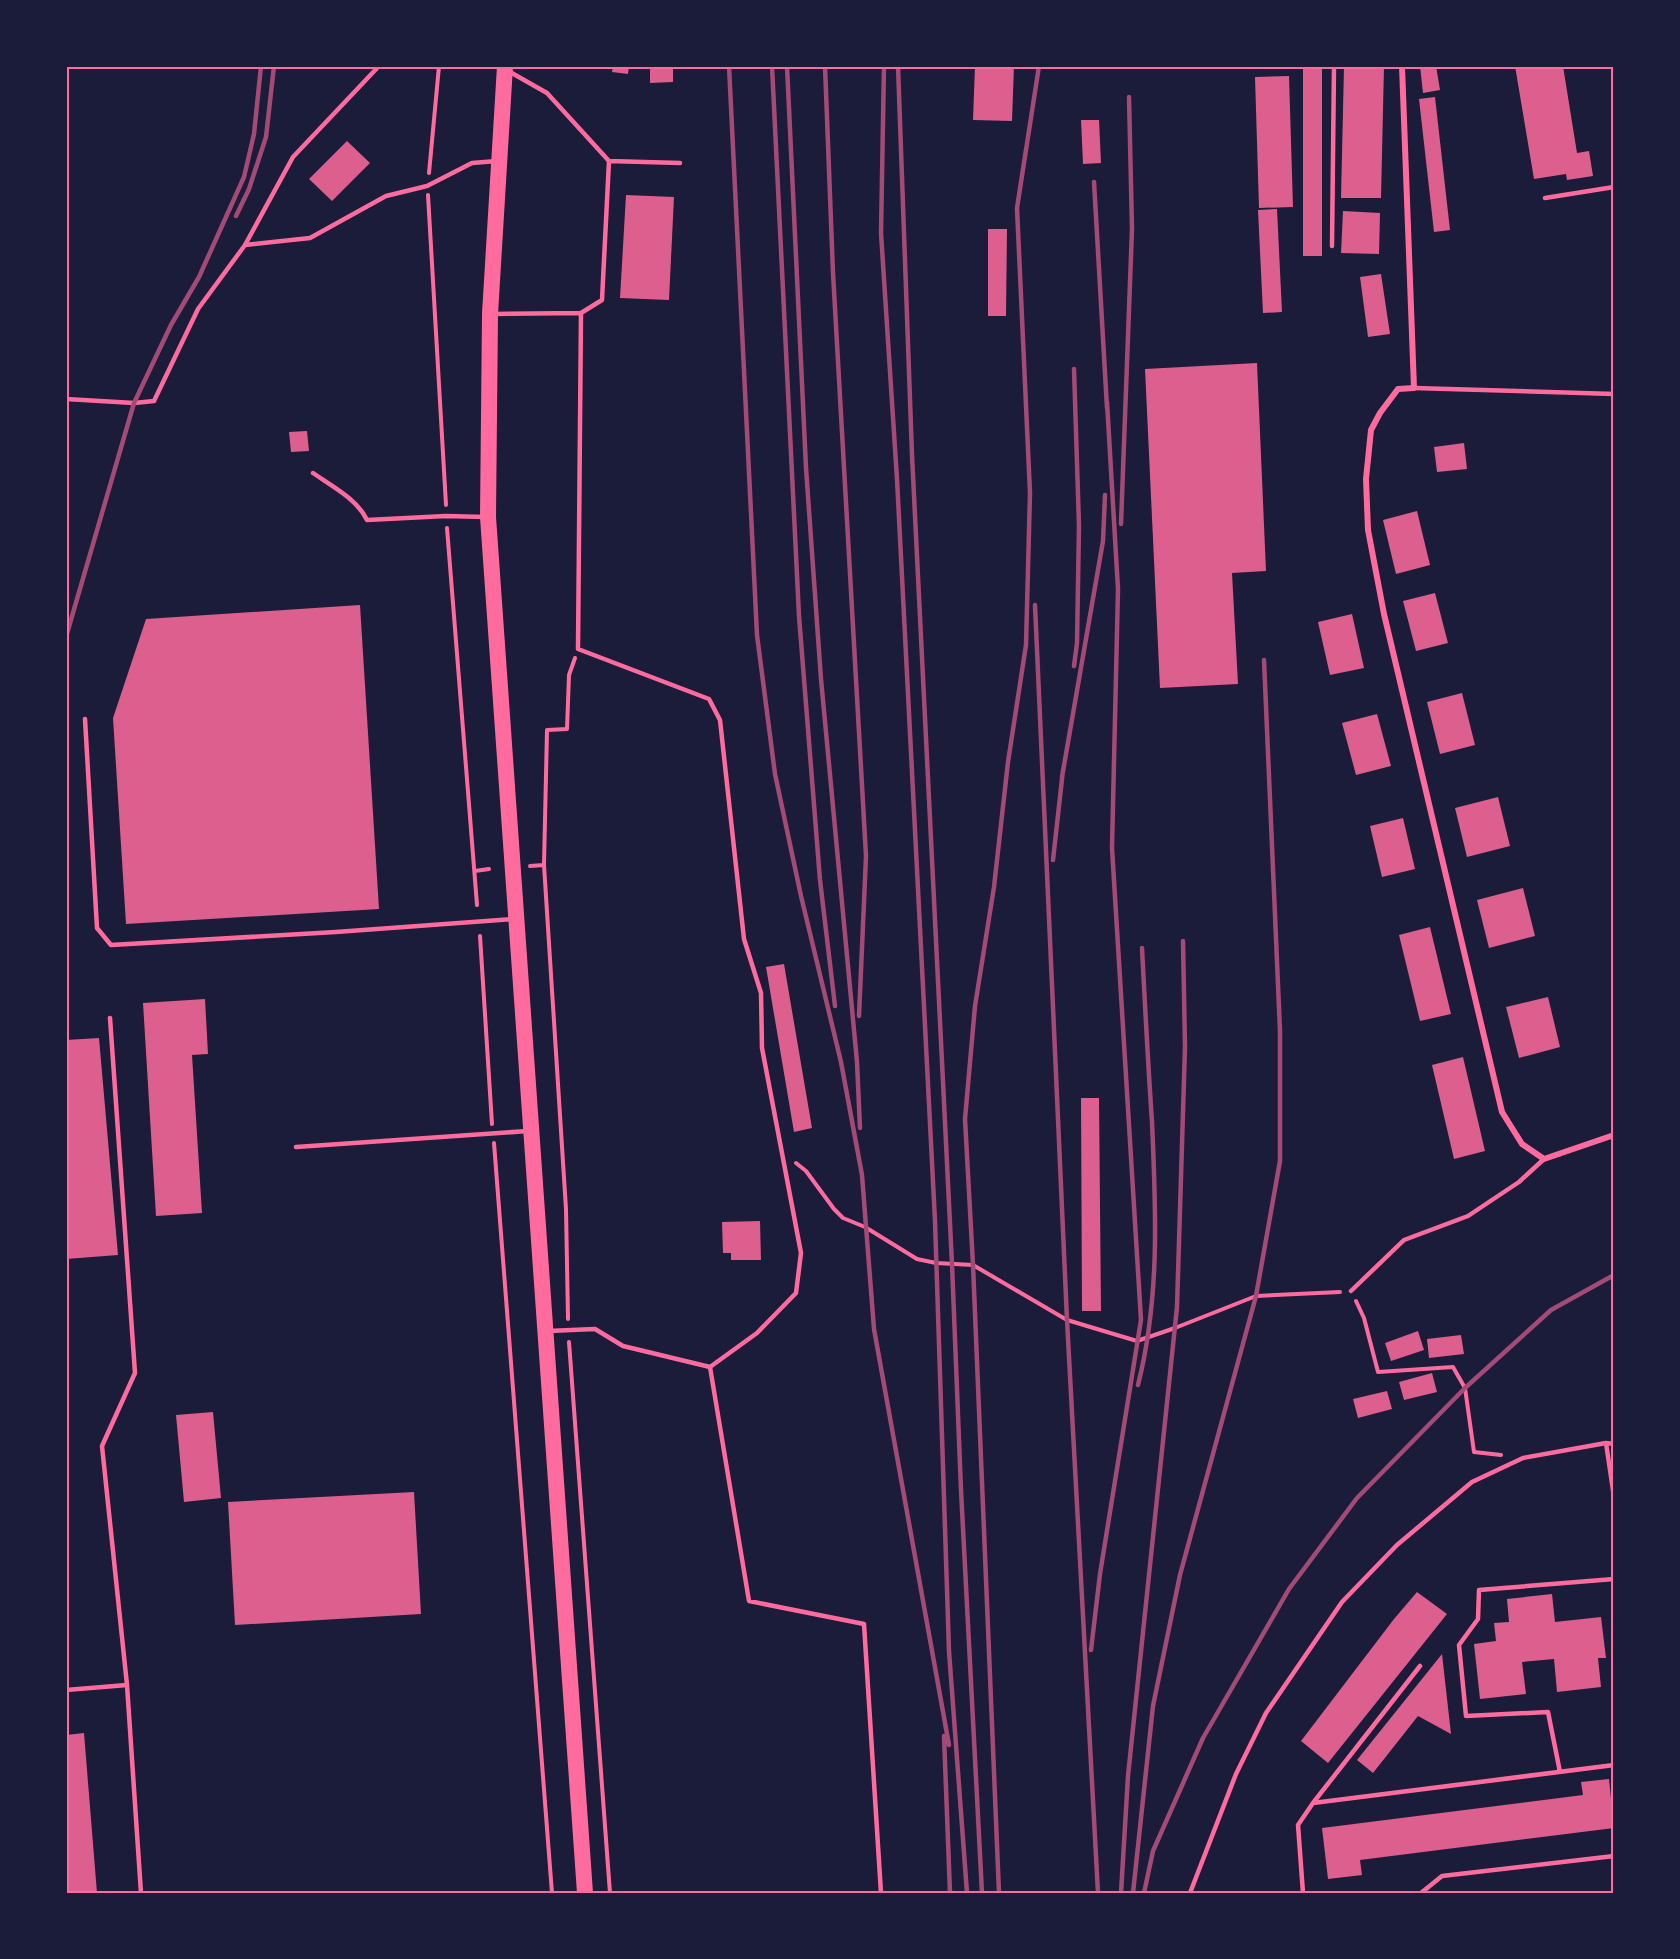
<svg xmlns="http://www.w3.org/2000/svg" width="1680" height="1959" viewBox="0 0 1680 1959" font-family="Georgia,serif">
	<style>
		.building { fill: #dd5f8e }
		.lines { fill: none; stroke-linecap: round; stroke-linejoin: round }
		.path { stroke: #ff6b9d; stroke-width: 4 }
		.service { stroke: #ff6b9d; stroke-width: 4.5 }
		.minor { stroke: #ff6b9d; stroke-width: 6 }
		.trunk { stroke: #ff6b9d; stroke-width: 16 }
		.rail { stroke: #a44b75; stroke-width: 4.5 }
		.neatline { fill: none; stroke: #ff6b9d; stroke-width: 2 }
	</style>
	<rect width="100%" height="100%" fill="#1b1b3a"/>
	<!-- building -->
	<path class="building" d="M613,66H629L628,74L612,72Z
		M650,66H673V82L650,83Z
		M975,66H1014L1012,121L973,120Z
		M1303,66H1322V256H1303Z
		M1344,66H1384L1381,198H1341Z
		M1420,66H1436L1440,90L1423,93Z
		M1515,66H1563L1577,153L1589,151L1593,176L1567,180L1566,174L1534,179Z
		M1289,76L1293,207L1259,208L1255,77Z
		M1435,97L1450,230L1434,232L1419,99Z
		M1081,120H1099L1101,163L1083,164Z
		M347,141L370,163L332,201L309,179Z
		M626,195L674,197L669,300L620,298Z
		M1277,209L1282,312L1263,313L1258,210Z
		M1343,211L1380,213L1379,254L1341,253Z
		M988,229H1007L1006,316H988Z
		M1381,274L1390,334L1368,337L1360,277Z
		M1257,363L1266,571L1232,573L1238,684L1160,688L1145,369Z
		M307,431L309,451L291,452L289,432Z
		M1464,443L1467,469L1437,472L1434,447Z
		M1417,511L1430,565L1396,574L1383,520Z
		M1435,593L1448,643L1416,651L1403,601Z
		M360,605L379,909L126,924L113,718L146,619Z
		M1352,614L1364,668L1330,675L1318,622Z
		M1462,693L1475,745L1440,754L1427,702Z
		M1377,714L1391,766L1356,775L1342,723Z
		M1498,797L1510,846L1467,857L1455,808Z
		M1403,818L1415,869L1382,877L1370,826Z
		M1523,888L1535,936L1489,948L1477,900Z
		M1430,927L1451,1014L1420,1021L1399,935Z
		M784,964L812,1128L794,1132L766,967Z
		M1548,997L1560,1047L1519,1058L1506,1007Z
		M205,999L208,1054L192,1055L202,1213L156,1216L143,1003Z
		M99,1038L118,1255L66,1259V1040Z
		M1463,1057L1485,1151L1454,1159L1432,1065Z
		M1081,1098H1099L1101,1311H1082Z
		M760,1221L761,1260H731V1253H723L722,1222Z
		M1418,1331L1424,1350L1391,1361L1385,1343Z
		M1461,1335L1464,1354L1429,1358L1427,1339Z
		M1432,1373L1437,1392L1404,1400L1399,1382Z
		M1387,1391L1392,1409L1358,1418L1353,1399Z
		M213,1412L221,1498L184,1502L176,1415Z
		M414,1492L421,1614L235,1625L228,1502Z
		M1417,1592L1447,1614L1328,1763L1301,1741L1394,1619Z
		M1552,1594L1555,1622L1601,1617L1606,1658H1598L1601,1687L1557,1692L1554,1659L1522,1662L1526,1694L1480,1699L1474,1644L1496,1641L1494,1623L1509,1622L1507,1599Z
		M1442,1654L1451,1734L1418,1716L1373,1773L1357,1760Z
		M84,1733L97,1893H66V1735Z
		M1609,1779L1614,1828L1360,1860L1362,1875L1328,1879L1322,1828L1583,1795L1581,1782Z"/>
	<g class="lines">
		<!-- path -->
		<path class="path" d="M429,173L439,66
			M428,195L446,505
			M447,528L477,905
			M530,866L544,865
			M475,871L489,869
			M480,936L492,1124
			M494,1143L552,1893
			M796,1163L806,1171L834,1209L843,1218L865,1227L917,1259L936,1263L973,1265L1067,1320L1137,1341L1175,1328L1256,1296L1340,1292
			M1356,1301L1364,1318L1378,1372L1453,1367L1465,1388L1474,1452L1501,1455
			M568,1319L566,1209L544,865L547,730L567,729L569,675L575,658
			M569,1342L610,1893"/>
		<!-- service -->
		<path class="service" d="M510,72L547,93L609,161L680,163
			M1545,198L1614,187
			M245,245L310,238L386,196L427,186L472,163L497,161
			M1332,246L1334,66
			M581,313L602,300L609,161
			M492,314L581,313L578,649L709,699L720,720L744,939L761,993L762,1048L801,1253L796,1293L757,1333L710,1367L749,1601L864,1624L881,1893
			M1414,388L1614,394
			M66,399L134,403L154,401L198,309L245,245L293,157L379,66
			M313,473C333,487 357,499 367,520L446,516L485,517
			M85,719L97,928L111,945L336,932L512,919
			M110,1018L135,1373L102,1446L127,1685L141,1893
			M296,1147L528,1131
			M1351,1291L1404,1240L1468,1216L1519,1182L1544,1159
			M548,1331L595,1329L623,1346L710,1367
			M1606,1443L1614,1497
			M66,1690L127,1685
			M1560,1772L1548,1712L1466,1716L1459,1645L1478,1619L1479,1590L1614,1579
			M1313,1803L1420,1666
			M1190,1893L1236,1774L1266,1713L1342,1602L1397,1545L1472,1482L1523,1458L1606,1443L1614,1444
			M1303,1893L1298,1825L1313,1803L1614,1765
			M1421,1893L1442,1876L1614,1856"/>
		<!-- minor -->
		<path class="minor" d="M1402,66L1414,388L1398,389L1380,413L1371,430L1366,479L1368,530L1384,614L1502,1112L1522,1144L1544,1159L1614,1135"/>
		<!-- trunk -->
		<path class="trunk" d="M505,66L490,314L488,517L585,1893"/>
		<!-- rail -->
		<path class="rail" d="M729,66L757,635L775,774L801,896L841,1062L862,1175L874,1329L949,1745
			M772,66L799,616L820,880L835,1006
			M787,66L806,468L821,679L857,1062L860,1128
			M825,66L833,273L866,856L859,1016
			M884,66L881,233L897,479L935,1221L949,1651L967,1893
			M898,66L912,455L952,1264L961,1490L982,1893
			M1094,182L1107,408
			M236,216L249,189L266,137L274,66
			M1074,369L1079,526L1077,643L1074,666
			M1121,524L1132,229L1129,97
			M1035,605L1067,1320L1098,1893
			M66,637L134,403L171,325L199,277L244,177L254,134L261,66
			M1062,777L1103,541L1105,495
			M1053,860L1063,770
			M1138,1385C1160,1298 1156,1210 1152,1122C1148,1064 1145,1006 1142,948
			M1091,1650L1100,1574L1141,1320L1112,848L1118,589L1107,402
			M944,1736L950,1893
			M999,1893L973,1265L965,1119L975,1006L994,887L1008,762L1026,645L1030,493L1017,208L1039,66
			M1121,1893L1128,1776L1177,1307L1185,1047L1183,941
			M1133,1893L1153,1706L1180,1575L1256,1296L1280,1161V1031L1264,660
			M1144,1893L1153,1851L1203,1738L1289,1589L1357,1498L1465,1388L1551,1310L1614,1275"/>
	</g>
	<!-- border -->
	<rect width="1680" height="1959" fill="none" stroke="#1b1b3a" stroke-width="135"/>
	<rect x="68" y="68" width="1544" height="1824" class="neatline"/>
</svg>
